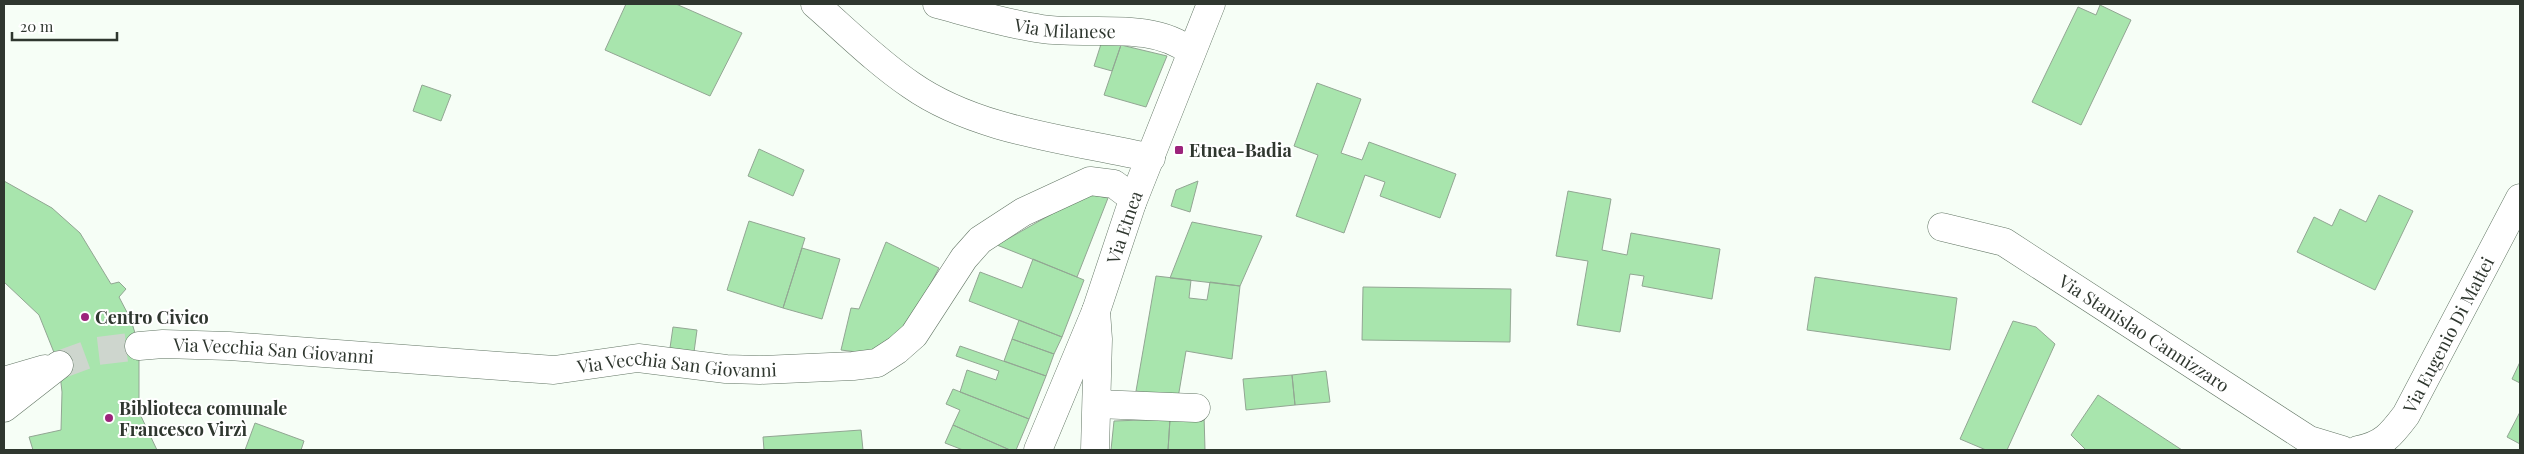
<svg xmlns="http://www.w3.org/2000/svg" width="2524" height="454" viewBox="0 0 2524 454" font-family="'Playfair Display',serif">
	<style>
		.building { fill: #a8e5ad; stroke: #92a693 }
		.lines { fill: none; stroke-linecap: round; stroke-linejoin: round }
		.minor-tunnel { stroke: #ced6ce; stroke-width: 28; stroke-dasharray: 28 14; stroke-linecap: butt }
		.minor-casing { stroke: #637665; stroke-width: 29 }
		.major-casing { stroke: #637665; stroke-width: 29 }
		.minor { stroke: #fff; stroke-width: 28 }
		.major { stroke: #fff; stroke-width: 28 }
		.poi-dot { fill: #9c237b; stroke: #fff; stroke-width: 2 }
		.labels { text-anchor: middle; dominant-baseline: central; stroke-width: 4; stroke-linejoin: round; paint-order: stroke }
		.street-label { font-size: 18px; fill: #2f372f; stroke: #fff }
		.poi-label { font-size: 18px; font-weight: bold; fill: #2f372f; stroke: #fff; text-anchor: start }
	</style>
	<rect width="100%" height="100%" fill="#f6fef6"/>
	<!-- building -->
	<path class="building" d="M626,4H676L742,33L710,96L605,50Z
		M2100,5L2131,20L2081,125L2032,102L2078,7L2096,15Z
		M1102,41L1121,45L1112,71L1094,66Z
		M1121,45L1167,56L1146,107L1104,95Z
		M1317,83L1361,99L1341,153L1362,160L1369,142L1456,174L1440,218L1380,196L1385,182L1365,175L1344,233L1296,216L1318,155L1294,146Z
		M422,85L451,95L441,121L413,111Z
		M759,149L804,170L793,196L748,176Z
		M4,181L52,208L80,233L111,284L119,282L126,289L119,297L131,320L139,346V412L157,450H33L29,437L61,430L62,392L59,365L39,315L4,282Z
		M1198,181L1190,212L1171,206L1176,190Z
		M1568,191L1611,199L1602,250L1627,255L1631,233L1720,249L1712,299L1642,286L1644,276L1630,274L1620,332L1577,325L1588,261L1556,256Z
		M1087,194L1108,198L1077,277L997,245Z
		M2379,195L2413,211L2375,290L2297,252L2314,217L2332,226L2340,209L2366,222Z
		M749,221L805,238L783,308L727,290Z
		M1192,222L1262,236L1240,286L1170,278Z
		M886,242L939,268L910,322L872,354L841,350L851,308L859,309Z
		M802,248L840,259L822,319L783,308Z
		M1033,259L1084,280L1062,337L969,301L980,272L1022,288Z
		M1156,276L1191,280L1189,298L1207,300L1210,282L1240,286L1232,359L1186,351L1178,398L1136,391Z
		M1815,277L1957,298L1950,350L1807,330Z
		M1363,287L1511,289L1510,342L1362,340Z
		M1019,320L1062,337L1054,354L1012,339Z
		M2013,321L2036,327L2055,344L2007,450H1986L1960,439Z
		M673,327L697,330L694,352L670,348Z
		M1012,339L1054,354L1046,376L1004,361Z
		M960,346L1046,376L1029,419L960,392L967,370L996,380L999,371L956,356Z
		M2520,362V383L2512,379Z
		M1326,371L1330,402L1295,405L1292,375Z
		M1292,375L1295,405L1246,410L1243,379Z
		M953,389L1029,419L1016,450H1010L953,425L960,410L946,404Z
		M2098,395L2182,450H2086L2071,435Z
		M2520,412V444L2507,437Z
		M1204,415L1205,450H1168L1170,419Z
		M1170,419L1168,450H1111L1114,421Z
		M255,423L304,441L301,450H245Z
		M953,425L1010,450H963L945,443Z
		M861,430L863,450H764L763,437Z"/>
	<g class="lines">
		<!-- minor-tunnel -->
		<path class="minor-tunnel" d="M59,365L97,351L139,346"/>
		<!-- minor casing -->
		<g class="minor-casing">
			<g id="minor">
				<path d="M815,4C846,31 877,62 911,85C978,132 1073,140 1151,158"/>
				<path id="s1" d="M937,4C971,13 1007,24 1042,29C1088,36 1152,20 1191,52"/>
				<path id="s2" d="M1942,227L2004,242L2309,440L2342,450"/>
				<path id="s3" d="M139,346L163,344L229,346L554,370L638,358L726,369L760,370L853,366L877,363L897,350L914,335L964,258L980,240L1023,212L1090,181L1114,184L1130,196L1132,203"/>
				<path d="M4,381L45,369"/>
				<path d="M1097,404L1196,408"/>
				<path d="M4,408L59,365"/>
				<path d="M1095,450L1098,339L1096,311"/>
				<path id="s4" d="M2358,450C2383,445 2391,435 2406,415L2520,198"/>
			</g>
		</g>
		<!-- major casing -->
		<g class="major-casing">
			<g id="major">
				<path id="s5" d="M1038,450L1096,311L1132,203L1211,4"/>
			</g>
		</g>
		<!-- minor -->
		<use href="#minor" class="minor"/>
		<!-- major -->
		<use href="#major" class="major"/>
	</g>
	<!-- markers -->
	<g class="poi-dot">
		<rect x="1174" y="145" width="10" height="10" rx="2.5"/>
		<circle cx="85" cy="317" r="5"/>
		<circle cx="109" cy="418" r="5"/>
	</g>
	<g class="labels">
		<!-- street labels -->
		<g class="street-label">
			<text stroke="none"><textPath href="#s1" startOffset="131">Via Milanese</textPath></text>
			<text stroke="none"><textPath href="#s5" startOffset="239">Via Etnea</textPath></text>
			<text stroke="none"><textPath href="#s2" startOffset="231">Via Stanislao Cannizzaro</textPath></text>
			<text stroke="none"><textPath href="#s4" startOffset="152">Via Eugenio Di Mattei</textPath></text>
			<text stroke="none"><textPath href="#s3" startOffset="135">Via Vecchia San Giovanni</textPath></text>
			<text stroke="none"><textPath href="#s3" startOffset="540">Via Vecchia San Giovanni</textPath></text>
		</g>
		<!-- poi labels -->
		<g class="poi-label">
			<text x="1189" y="150">Etnea-Badia</text>
			<text x="95" y="317">Centro Civico</text>
			<text x="119" y="408">Biblioteca comunale<tspan x="119" dy="21">Francesco Virzì</tspan></text>
		</g>
	</g>
	<!-- border -->
	<rect width="2524" height="454" fill="none" stroke="#2f372f" stroke-width="10"/>
	<!-- scale -->
	<path d="M12 32v8h105v-8" fill="none" stroke="#2f372f" stroke-width="2.5"/>
	<text x="20" y="32" font-size="15" fill="#2f372f" stroke="#ffffff" stroke-width="4" paint-order="stroke">20 m</text>
</svg>
